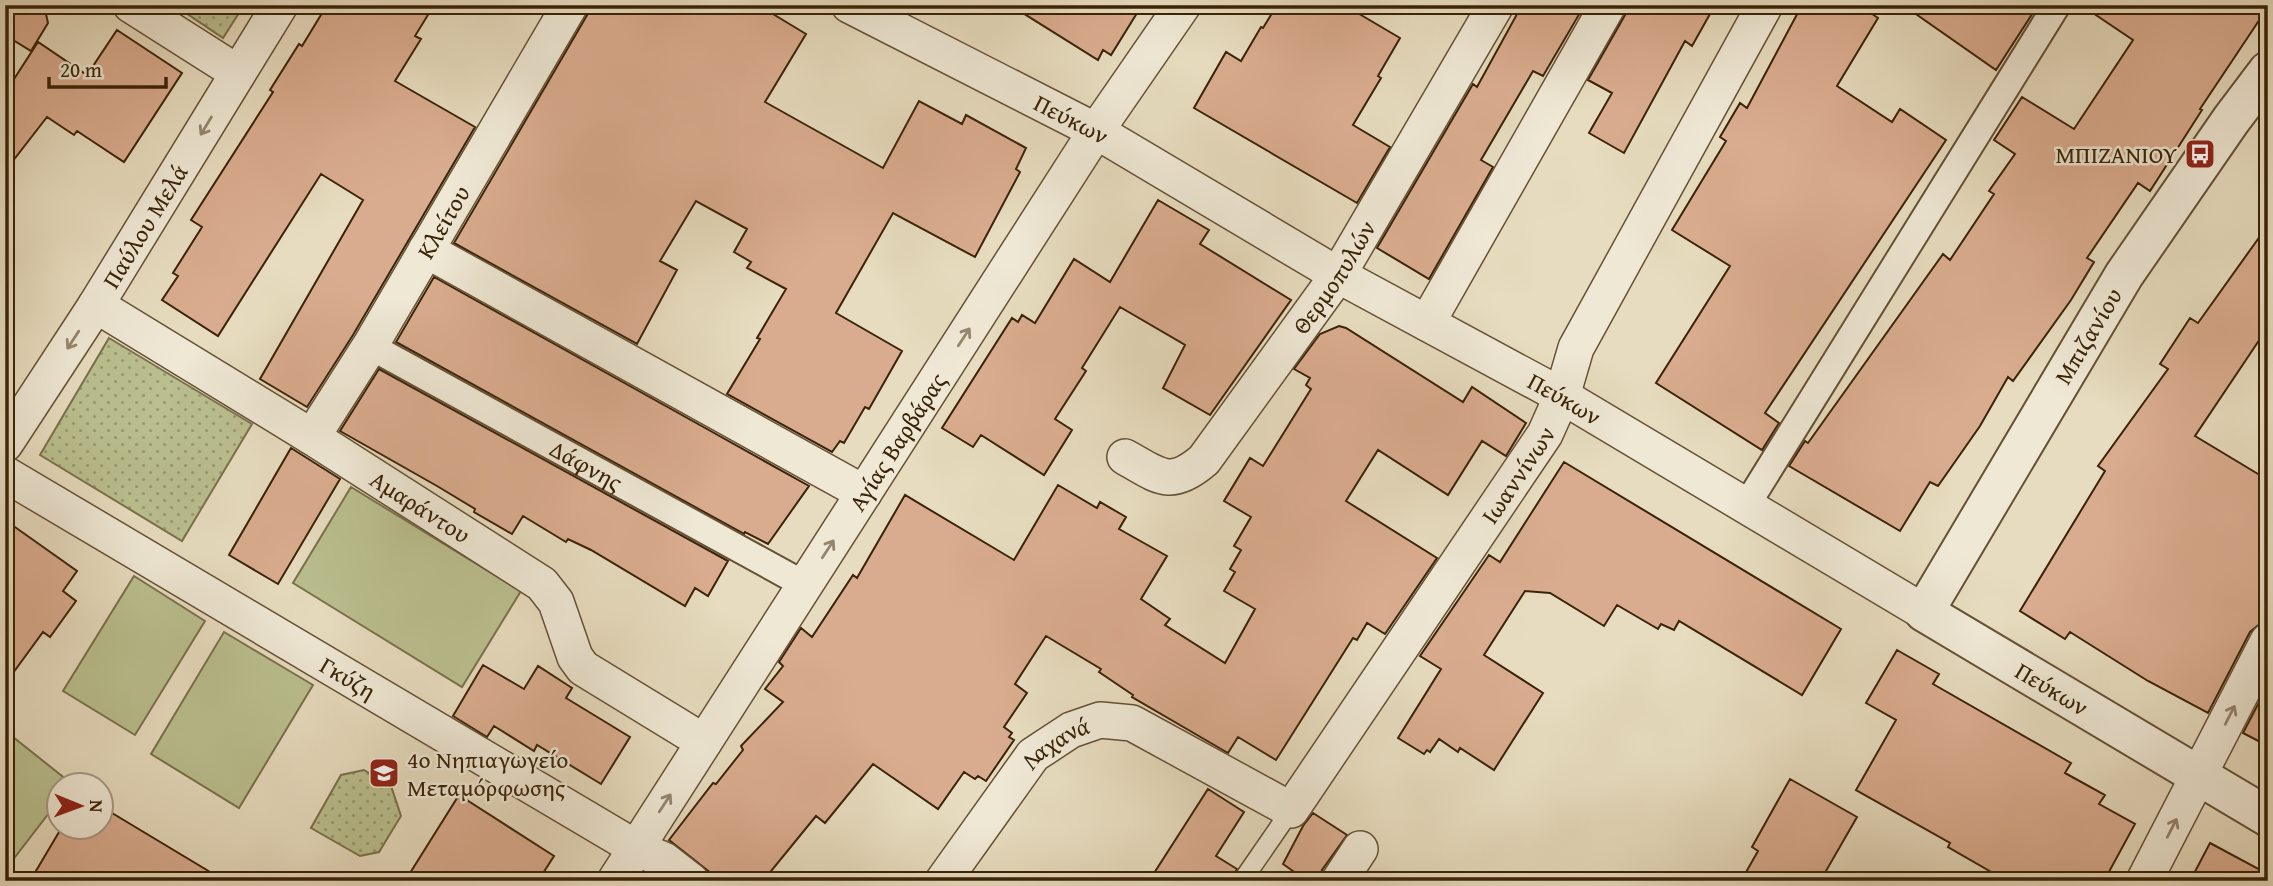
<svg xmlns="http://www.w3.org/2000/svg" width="2273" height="886" viewBox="0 0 2273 886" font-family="'Gentium Book Plus',serif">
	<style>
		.green { fill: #babf8f; stroke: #7a714b; stroke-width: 2 }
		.park { fill: url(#park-dots); stroke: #7a714b; stroke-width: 2 }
		.building { fill: #daac8f; stroke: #3a2307; stroke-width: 2 }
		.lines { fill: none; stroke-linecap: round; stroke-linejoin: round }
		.service-casing { stroke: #655135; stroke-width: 21 }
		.pedestrian-casing { stroke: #655135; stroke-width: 30 }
		.minor-casing { stroke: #655135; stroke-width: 38 }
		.tertiary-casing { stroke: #655135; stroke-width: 42 }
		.service { stroke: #efe8d5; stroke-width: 18 }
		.pedestrian { stroke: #efe8d5; stroke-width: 26 }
		.minor { stroke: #efe8d5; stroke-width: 35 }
		.tertiary { stroke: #efe8d5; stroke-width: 38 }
		.oneway { stroke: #94866e }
		.labels { text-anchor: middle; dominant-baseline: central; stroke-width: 5; stroke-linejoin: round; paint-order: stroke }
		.street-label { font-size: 24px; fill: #3a2307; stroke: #efe8d5 }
		.poi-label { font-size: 24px; fill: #3a2307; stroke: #efe8d5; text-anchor: end }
	</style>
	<defs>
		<pattern id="park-dots" width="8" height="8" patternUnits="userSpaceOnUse" patternTransform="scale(1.75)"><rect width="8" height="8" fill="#babf8f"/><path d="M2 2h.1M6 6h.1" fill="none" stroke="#989b73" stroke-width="1.8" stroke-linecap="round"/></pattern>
	</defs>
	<rect width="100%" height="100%" fill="#e7dcbf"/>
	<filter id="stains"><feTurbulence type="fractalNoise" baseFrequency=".00286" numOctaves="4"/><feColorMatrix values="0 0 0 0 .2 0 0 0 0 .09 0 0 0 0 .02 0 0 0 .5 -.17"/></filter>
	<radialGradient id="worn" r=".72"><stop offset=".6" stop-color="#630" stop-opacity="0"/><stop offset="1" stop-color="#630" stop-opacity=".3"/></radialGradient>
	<!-- green -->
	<path class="green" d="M351,487L521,591L462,687L293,583Z
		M134,576L205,621L135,735L63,691Z
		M224,632L313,685L239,808L151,754Z
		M8,733L72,784H60L59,800L5,870V737Z"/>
	<!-- park -->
	<path class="park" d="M174,5H244L223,38Z
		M109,338L252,424L182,541L40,455Z
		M364,770L391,786L401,816L379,852L360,856L311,828L341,775Z"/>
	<!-- building -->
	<path class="building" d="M5,5H44L48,23L31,51L5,35Z
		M327,5H434L415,36L421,39L395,81L475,127L353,335L307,407L260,379L363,200L321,174L218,336L162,300L178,276L173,273L202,227L191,220L273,92L270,90L299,44L302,46Z
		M593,5H758L806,34L765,102L883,168L919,101L962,124L966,115L1026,148L1016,169L1020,172L975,257L893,213L836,313L902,351L869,409L865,407L844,443L840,441L832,452L727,394L760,339L757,338L786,289L747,268L751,262L734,252L747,229L696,201L660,261L677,270L637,344L454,243Z
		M1010,5H1142L1111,55L1103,50L1098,60Z
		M1277,5H1344L1400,38L1378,76L1381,78L1353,125L1390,147L1357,203L1194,108L1226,52L1241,61L1261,27L1263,28Z
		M1522,5L1584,6L1543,76L1533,71L1481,160L1493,167L1429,279L1377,248L1473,84L1477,87Z
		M1628,5H1715L1692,46L1685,41L1624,153L1589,133L1612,93L1588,80L1625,15Z
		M1802,5H1859L1878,18L1837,86L1892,122L1900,109L1946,140L1765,413L1779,423L1762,450L1656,383L1730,266L1672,230L1726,141L1720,137L1740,103L1747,108Z
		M1903,5H2038L1996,70Z
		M2081,5H2268V7L2200,109L2202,110L2150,191L2138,183L2087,258L2094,262L2071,300L2013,381L2008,377L1980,426L1938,486L1930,482L1900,531L1789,466L1805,441L1808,443L1943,254L1950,260L1994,194L1989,191L2015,154L1994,140L2022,97L2074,129L2133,40Z
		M117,30L182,73L124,162L77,131L74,135L47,117L5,171V93L38,42L87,75Z
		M1158,200L1209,230L1200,244L1291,300L1210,415L1163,388L1185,345L1120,307L1082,368L1086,371L1055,419L1072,430L1044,475L981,435L973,447L942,428L1012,318L1018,322L1022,315L1035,323L1074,259L1110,282Z
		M2268,225V327L2195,436L2268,480V609L2261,623L2250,632L2208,713L2148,681L2070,632L2065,639L2020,611L2105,471L2098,466L2168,369L2160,364L2190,318L2198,323Z
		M434,277L707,429L809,486L768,544L745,532L744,534L396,342Z
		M1339,326L1346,328L1463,402L1472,387L1526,423L1506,456L1482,441L1448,495L1378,450L1346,501L1437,558L1385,634L1367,623L1357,640L1353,638L1276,760L1238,737L1228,753L1132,697L1133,695L1099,672L1101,669L1046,636L1015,684L1027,693L1004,727L1012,733L1009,737L1014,740L986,781L978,776L975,779L964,772L938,809L873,764L825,823L816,816L763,881H721L669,840L713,783L716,784L743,750L741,746L783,702L765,689L783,666L779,662L801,628L812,637L853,575L857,578L905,495L1014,560L1058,485L1097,508L1100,502L1126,517L1119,529L1167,556L1141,599L1170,619L1165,625L1225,663L1255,609L1224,591L1235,572L1230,569L1241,550L1234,546L1251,517L1224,501L1250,458L1263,466L1311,389L1306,385L1310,378L1294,369L1320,334Z
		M379,369L728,561L708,596L695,588L685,606L591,550L568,539L566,542L523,516L512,534L474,512L475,509L437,486L340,431Z
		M291,448L340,479L278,584L229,555Z
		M1564,462L1841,629L1802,695L1679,621L1674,630L1661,624L1658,629L1617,605L1604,626L1550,593L1525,591L1484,655L1543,693L1494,770L1460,748L1458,752L1439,739L1430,752L1427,750L1424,754L1398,738L1441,669L1420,656L1489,555L1500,562Z
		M5,520L77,571L63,591L76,601L50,637L43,632L5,684Z
		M1897,650L1939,674L1933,684L2071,763L2065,773L2105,795L2099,804L2135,824L2104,881H2007L1948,847L1950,843L1856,790L1896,720L1866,703Z
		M483,665L524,689L538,666L572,688L566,698L630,737L601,784L537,745L534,751L494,726L487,737L453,716Z
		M2268,685V746L2243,733Z
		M1790,779L1857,817L1822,878L1811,872L1806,881H1741L1758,851L1752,847Z
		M1208,789L1244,812L1216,856L1237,869L1231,881H1149Z
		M459,795L554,856L538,881H405Z
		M102,807L225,881H30L62,827H102Z
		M1313,813L1347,835L1322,870L1319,881H1307L1283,864L1303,826Z
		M2210,843L2268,874V881H2190Z"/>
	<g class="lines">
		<!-- service casing -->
		<g class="service-casing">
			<path id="service" d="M1242,881L1291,810"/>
		</g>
		<!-- pedestrian casing -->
		<g class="pedestrian-casing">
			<g id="pedestrian">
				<path id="s1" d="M370,346L805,585"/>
				<path d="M1746,506L2057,5"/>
			</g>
		</g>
		<!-- minor casing -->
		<g class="minor-casing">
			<g id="minor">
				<path d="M131,5L238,73"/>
				<path id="s2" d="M849,5L1096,131L1338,275L1562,396L1924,612"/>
				<path d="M426,250L864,493"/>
				<path id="s3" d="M96,305L312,437L542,584L556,602L575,657L583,668L704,742"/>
				<path d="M1427,323L1608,5"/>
				<path id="s4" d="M312,437L370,346L570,5"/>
				<path id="s5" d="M5,444L96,305L280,5"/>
				<path id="s6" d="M1125,457C1159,476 1170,489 1204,460L1338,275L1496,5"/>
				<path id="s7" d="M5,474L636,848L664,860L691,881"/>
				<path id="s8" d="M615,881L1096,131L1183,5"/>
				<path id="s9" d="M943,881L1033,755L1071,730L1100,720L1132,723L1291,810L1545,434L1562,396L1576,348L1765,5"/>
				<path d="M1339,881L1360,849"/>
				<path d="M2144,881L2268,641"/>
			</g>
		</g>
		<!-- tertiary casing -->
		<g class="tertiary-casing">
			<g id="tertiary">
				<path id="s10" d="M2268,71L2231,120L2124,275L1924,612L2268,817"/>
			</g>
		</g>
		<!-- service -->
		<use href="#service" class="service"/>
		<!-- pedestrian -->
		<use href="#pedestrian" class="pedestrian"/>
		<!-- minor -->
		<use href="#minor" class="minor"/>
		<!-- tertiary -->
		<use href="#tertiary" class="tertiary"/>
	</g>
	<!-- one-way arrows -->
	<defs><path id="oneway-shaft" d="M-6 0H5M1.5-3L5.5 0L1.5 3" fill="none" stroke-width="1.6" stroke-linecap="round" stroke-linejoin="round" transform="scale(1.75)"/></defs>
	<g class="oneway">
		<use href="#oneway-shaft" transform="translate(206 126) rotate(121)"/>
		<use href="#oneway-shaft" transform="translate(964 337) rotate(-57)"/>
		<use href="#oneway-shaft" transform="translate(73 340) rotate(123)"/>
		<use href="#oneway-shaft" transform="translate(828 549) rotate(-57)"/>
		<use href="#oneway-shaft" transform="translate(2230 715) rotate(-63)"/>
		<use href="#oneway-shaft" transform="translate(665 803) rotate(-57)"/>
		<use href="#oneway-shaft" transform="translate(2172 828) rotate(-63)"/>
	</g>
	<!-- icons -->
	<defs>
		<g id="bus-square" transform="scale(1.575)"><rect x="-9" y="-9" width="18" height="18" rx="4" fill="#8f2418" stroke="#efe8d5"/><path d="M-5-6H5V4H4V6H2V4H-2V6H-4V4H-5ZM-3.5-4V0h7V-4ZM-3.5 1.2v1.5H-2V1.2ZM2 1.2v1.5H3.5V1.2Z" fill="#fff"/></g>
		<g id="school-square" transform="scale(1.575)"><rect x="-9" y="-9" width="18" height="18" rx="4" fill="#8f2418" stroke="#efe8d5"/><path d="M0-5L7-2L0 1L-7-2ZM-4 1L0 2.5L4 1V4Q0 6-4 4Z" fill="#fff"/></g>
	</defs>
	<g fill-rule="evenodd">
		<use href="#bus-square" x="2200" y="154"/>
		<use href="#school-square" x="384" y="773"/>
	</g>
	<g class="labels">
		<!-- street labels -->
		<g class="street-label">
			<text stroke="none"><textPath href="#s2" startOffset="250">Πεύκων</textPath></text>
			<text stroke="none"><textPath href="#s4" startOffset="252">Κλείτου</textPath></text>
			<text stroke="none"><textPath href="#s5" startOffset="259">Παύλου Μελά</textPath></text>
			<text stroke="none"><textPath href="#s6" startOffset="313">Θερμοπυλών</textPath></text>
			<text transform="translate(2088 336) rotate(-59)">Μπιζανίου</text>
			<text stroke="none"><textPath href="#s2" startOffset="817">Πεύκων</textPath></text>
			<text stroke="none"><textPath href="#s8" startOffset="522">Αγίας Βαρβάρας</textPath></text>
			<text stroke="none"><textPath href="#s1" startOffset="247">Δάφνης</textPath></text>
			<text stroke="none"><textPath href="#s9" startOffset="849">Ιωαννίνων</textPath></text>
			<text stroke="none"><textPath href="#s3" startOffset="382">Αμαράντου</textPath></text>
			<text stroke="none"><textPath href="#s7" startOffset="399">Γκύζη</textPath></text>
			<text stroke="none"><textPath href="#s10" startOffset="791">Πεύκων</textPath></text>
			<text stroke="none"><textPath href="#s9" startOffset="180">Λαχανά</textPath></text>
		</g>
		<!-- poi labels -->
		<g class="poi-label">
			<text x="2177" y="154">ΜΠΙΖΑΝΙΟΥ</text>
			<text x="407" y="759" text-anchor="start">4ο Νηπιαγωγείο<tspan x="407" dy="28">Μεταμόρφωσης</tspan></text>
		</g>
	</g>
	<!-- margin -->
	<rect width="2273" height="886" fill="none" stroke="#e7dcbf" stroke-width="28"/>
	<rect x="7" y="7" width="2259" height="872" fill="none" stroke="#3a2307" stroke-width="3.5"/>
	<rect x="14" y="14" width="2245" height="858" fill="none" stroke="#3a2307" stroke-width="2"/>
	<!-- north arrow -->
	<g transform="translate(80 806) rotate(91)"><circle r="33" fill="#efe8d5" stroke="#a79983" stroke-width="2"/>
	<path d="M0-5L12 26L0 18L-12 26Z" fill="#8f2418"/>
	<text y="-10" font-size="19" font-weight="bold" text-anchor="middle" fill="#3a2307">N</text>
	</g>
	<!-- scale -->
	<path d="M49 77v10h117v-10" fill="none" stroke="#3a2307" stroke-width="3.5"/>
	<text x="60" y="77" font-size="21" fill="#3a2307" stroke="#efe8d5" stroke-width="5" paint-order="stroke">20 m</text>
	<rect width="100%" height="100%" filter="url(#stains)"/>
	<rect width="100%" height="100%" fill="url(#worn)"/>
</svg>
